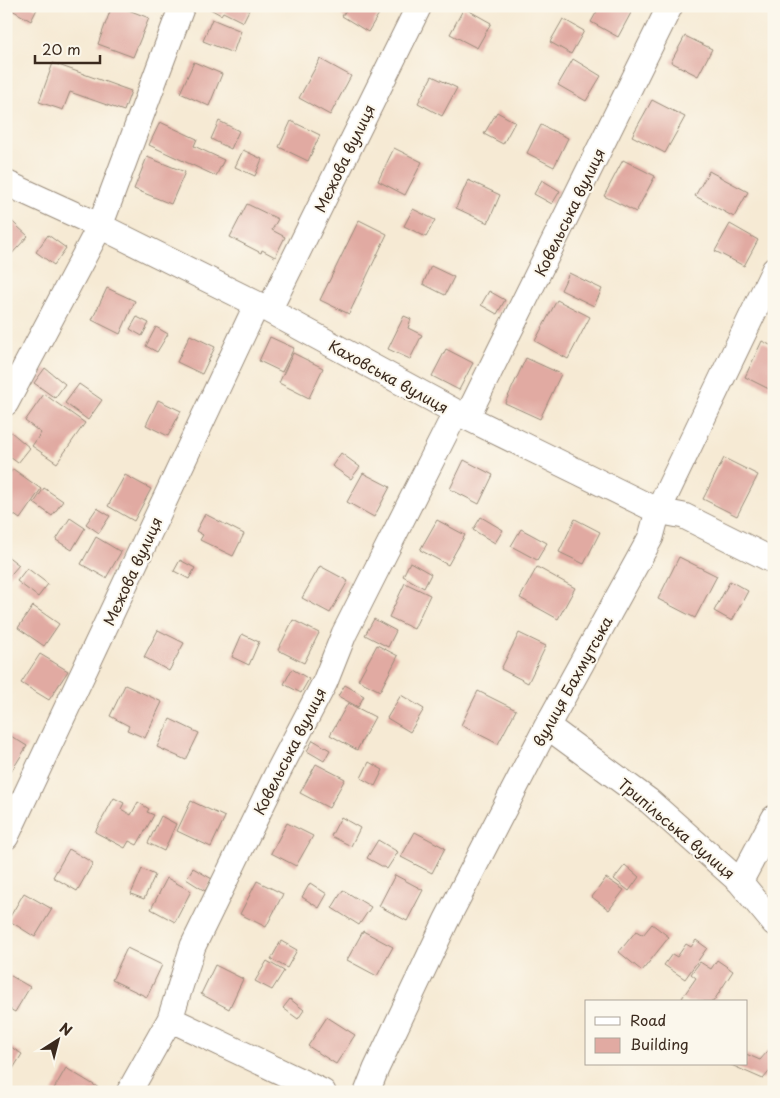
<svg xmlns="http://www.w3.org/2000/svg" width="780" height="1098" viewBox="0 0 780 1098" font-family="'Playpen Sans',sans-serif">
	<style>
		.building { fill: #e1aaa2 }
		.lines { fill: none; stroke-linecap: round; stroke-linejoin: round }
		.minor-casing { stroke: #988a79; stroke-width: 27 }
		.minor { stroke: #fff; stroke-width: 25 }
		.labels { text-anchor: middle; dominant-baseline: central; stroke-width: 4; stroke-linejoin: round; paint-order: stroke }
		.street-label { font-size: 15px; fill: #3b2a1e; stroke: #fbf7ec }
	</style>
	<rect width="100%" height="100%" fill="#fbf7ec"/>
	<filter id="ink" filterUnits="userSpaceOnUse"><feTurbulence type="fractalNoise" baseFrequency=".02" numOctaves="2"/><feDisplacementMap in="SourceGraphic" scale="10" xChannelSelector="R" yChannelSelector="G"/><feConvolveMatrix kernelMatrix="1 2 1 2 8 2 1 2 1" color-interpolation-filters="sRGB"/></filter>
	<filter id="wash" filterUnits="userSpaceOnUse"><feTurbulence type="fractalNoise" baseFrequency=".0096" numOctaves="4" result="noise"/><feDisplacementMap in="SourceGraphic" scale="20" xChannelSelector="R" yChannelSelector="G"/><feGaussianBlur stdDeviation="1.12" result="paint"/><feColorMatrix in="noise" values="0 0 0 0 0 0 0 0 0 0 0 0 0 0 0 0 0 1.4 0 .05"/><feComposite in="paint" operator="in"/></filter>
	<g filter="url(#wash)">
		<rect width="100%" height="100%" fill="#f6ead4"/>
		<g id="blocks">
			<!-- building -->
			<path class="building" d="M15,6H32L37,9L31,21L12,10Z
				M112,6H118L149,18L133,57L98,44Z
				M205,6H242L249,10L243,22L223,12L221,15Z
				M349,6H370L380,12L368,32L342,16Z
				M600,6H623L632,11L618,37L591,22Z
				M464,8L491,23L477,48L450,34Z
				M212,19L241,31L233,53L203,41Z
				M563,19L584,31L571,54L550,42Z
				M685,36L712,49L698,76L671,62Z
				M320,59L351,76L330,115L299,98Z
				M573,59L601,76L586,101L558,85Z
				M194,62L222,74L209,106L180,93Z
				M53,63L131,91L124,111L70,92L63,110L39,102Z
				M432,76L457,88L442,116L418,103Z
				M652,100L685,117L665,153L632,136Z
				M497,112L515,122L503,144L484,134Z
				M219,121L239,131L231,149L211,139Z
				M291,121L320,135L308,161L279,147Z
				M160,122L197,139L194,146L224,160L216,176L149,145Z
				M541,125L568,138L554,167L527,153Z
				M394,148L422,162L405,195L378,181Z
				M243,150L262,159L255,176L235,167Z
				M147,157L185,172L171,204L134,189Z
				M623,160L655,176L636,212L604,196Z
				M709,171L748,192L734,217L695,196Z
				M468,180L500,195L488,223L456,208Z
				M542,180L560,191L552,204L534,194Z
				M247,204L278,219L272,230L285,237L275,257L262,250L261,253L230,237Z
				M413,209L435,220L426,237L404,226Z
				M6,216L28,236L8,258L6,257Z
				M359,220L387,234L349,314L320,300Z
				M730,224L758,240L744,266L715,251Z
				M48,235L66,248L54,265L36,252Z
				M431,266L454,277L445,295L423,284Z
				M569,273L602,289L594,306L561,290Z
				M107,288L135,301L120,334L92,320Z
				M489,291L505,300L497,314L481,305Z
				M557,300L590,317L568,359L535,341Z
				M404,316L411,319L408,328L422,335L410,359L388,349Z
				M137,317L149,323L142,336L130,329Z
				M156,327L168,334L157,352L146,346Z
				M190,335L215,347L202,374L177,362Z
				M270,337L294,348L282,372L259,361Z
				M762,341L774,347L773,391L745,377Z
				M446,349L473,363L459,390L432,376Z
				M293,353L323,368L309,398L279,383Z
				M526,358L561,374L540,419L505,403Z
				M45,368L65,384L55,398L34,383Z
				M79,384L102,400L88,420L65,403Z
				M44,394L85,423L57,463L32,446L41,433L25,421Z
				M158,400L181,411L168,436L146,425Z
				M11,432L30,448L18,463L6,454V437Z
				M341,453L360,467L351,479L332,466Z
				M724,458L758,475L737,516L703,499Z
				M464,460L493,475L479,504L450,489Z
				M13,469L41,489L20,519L6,509V478Z
				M363,473L390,487L374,517L347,502Z
				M125,475L151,489L134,521L108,506Z
				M44,488L63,501L52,516L34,503Z
				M97,508L110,516L99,533L86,524Z
				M205,514L244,534L233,556L200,540L203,535L196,531Z
				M481,517L503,530L495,543L473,530Z
				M70,518L85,528L72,550L56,540Z
				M575,519L600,532L584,564L559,552Z
				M437,520L465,535L448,565L420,550Z
				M521,529L547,543L537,560L511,546Z
				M96,537L121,552L106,578L81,564Z
				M6,555L19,565L6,580Z
				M679,557L717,576L695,618L658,599Z
				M180,560L195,568L189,579L174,571Z
				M410,562L431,574L424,588L403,576Z
				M320,566L348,581L330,613L302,598Z
				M537,567L575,588L558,619L520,598Z
				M27,568L48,584L38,597L17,581Z
				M730,581L748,591L732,621L714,611Z
				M405,583L430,595L414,629L389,617Z
				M33,606L59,624L44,646L18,628Z
				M374,619L396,631L388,647L365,635Z
				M293,620L319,633L304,663L278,650Z
				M158,630L184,643L169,671L144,657Z
				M519,633L546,646L528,683L501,669Z
				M242,634L259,642L249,665L232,657Z
				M377,645L398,656L380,691L358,680Z
				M40,654L68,671L49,700L21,683Z
				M292,669L309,679L301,693L284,684Z
				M125,685L162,702L145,738L127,730L129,726L110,716Z
				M345,685L364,696L358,707L338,696Z
				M478,691L516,710L498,744L461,725Z
				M401,695L424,709L410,732L387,718Z
				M348,703L375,717L357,750L330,735Z
				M170,719L199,733L186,760L157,747Z
				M6,733L27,746L11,772L6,769Z
				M313,740L330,750L324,761L307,751Z
				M369,762L383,770L375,786L361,778Z
				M316,764L345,779L329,808L300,793Z
				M114,798L124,803L121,809L131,815L138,802L149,809L147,812L154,815L137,845L129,841L125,848L95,832Z
				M191,801L225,817L211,847L177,831Z
				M161,816L176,824L164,851L148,843Z
				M341,817L360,828L351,846L331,836Z
				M287,823L313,836L296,866L271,853Z
				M415,832L445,848L432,873L401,857Z
				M378,840L398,852L387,869L367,858Z
				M69,849L93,863L77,891L53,877Z
				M625,865L639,877L629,891L614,879Z
				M193,868L212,879L205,891L186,879Z
				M142,869L155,875L144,899L131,894Z
				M395,875L423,890L407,921L379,906Z
				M167,878L191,891L175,922L151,909Z
				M606,878L624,890L609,910L592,897Z
				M257,881L283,894L266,927L240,914Z
				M310,883L327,894L319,908L302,897Z
				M343,890L371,907L359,925L332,908Z
				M24,893L52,909L35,937L8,920Z
				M652,924L669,937L642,971L619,952L636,931L643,935Z
				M363,931L393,947L377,976L347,960Z
				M696,940L707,948L685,979L664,965L672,954L677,957L686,944L691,947Z
				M281,941L297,950L287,968L271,959Z
				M127,948L162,965L147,997L112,980Z
				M717,960L733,971L713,1002H688L682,998L696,978L691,974L700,962L711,969Z
				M267,961L284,971L272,990L255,981Z
				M215,965L243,979L229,1009L201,994Z
				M6,973L30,987L15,1012L6,1007Z
				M290,999L304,1010L298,1019L283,1008Z
				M327,1017L355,1035L336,1064L308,1046Z
				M6,1044L22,1054L11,1072L6,1069Z
				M774,1044V1066L763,1079L729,1064H746V1054L760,1060Z
				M66,1068L99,1088L97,1092H52Z"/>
		</g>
	</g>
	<g filter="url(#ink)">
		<use href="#blocks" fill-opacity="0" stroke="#988a79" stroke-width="1"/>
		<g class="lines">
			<!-- minor casing -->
			<g class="minor-casing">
				<path id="minor" d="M6,183L100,226L257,304L456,412L658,511L684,516L774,561
					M269,310L419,6
					M6,403L100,226L182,6
					M467,417L670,6
					M547,726L649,801L740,882L774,923
					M6,837L257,304
					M740,882L774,818
					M170,1019L323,1092
					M129,1092L170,1019L193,946L277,774L325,682L344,634L456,412
					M367,1092L376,1069L446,921L547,726L651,537L658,511L774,270"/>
			</g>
			<!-- minor -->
			<use href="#minor" class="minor"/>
		</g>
	</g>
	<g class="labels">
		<!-- street labels -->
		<g class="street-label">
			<text transform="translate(344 158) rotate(-64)">Межова вулиця</text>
			<text transform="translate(569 212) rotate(-64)">Ковельська вулиця</text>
			<text transform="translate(389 376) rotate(29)">Каховська вулиця</text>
			<text transform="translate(132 571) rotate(-65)">Межова вулиця</text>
			<text transform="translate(572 681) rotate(-61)">вулиця Бахмутська</text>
			<text transform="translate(289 751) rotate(-63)">Ковельська вулиця</text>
			<text transform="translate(677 828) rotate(40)">Трипільська вулиця</text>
		</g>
	</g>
	<!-- margin -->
	<rect width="780" height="1098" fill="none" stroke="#fbf7ec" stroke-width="25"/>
	<!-- legend -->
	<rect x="585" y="1000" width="162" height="65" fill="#fbf7ec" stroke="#aea59a"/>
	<rect x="595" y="1017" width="25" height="8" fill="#ffffff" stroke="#aea59a"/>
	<text x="630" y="1026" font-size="15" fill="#3b2a1e">Road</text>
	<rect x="595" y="1038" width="25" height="15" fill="#e1aaa2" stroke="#aea59a"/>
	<text x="630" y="1050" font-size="15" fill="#3b2a1e">Building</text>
	<!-- north arrow -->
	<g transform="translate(58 1040) rotate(36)" stroke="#fbf7ec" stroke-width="4" paint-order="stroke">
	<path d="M0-4L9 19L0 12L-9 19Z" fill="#3b2a1e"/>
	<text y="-8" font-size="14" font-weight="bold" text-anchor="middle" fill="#3b2a1e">N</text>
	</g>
	<!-- scale -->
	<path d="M35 55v8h65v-8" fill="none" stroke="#3b2a1e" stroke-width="2.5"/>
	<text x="42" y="55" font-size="15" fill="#3b2a1e" stroke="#fbf7ec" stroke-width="4" paint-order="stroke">20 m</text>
</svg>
